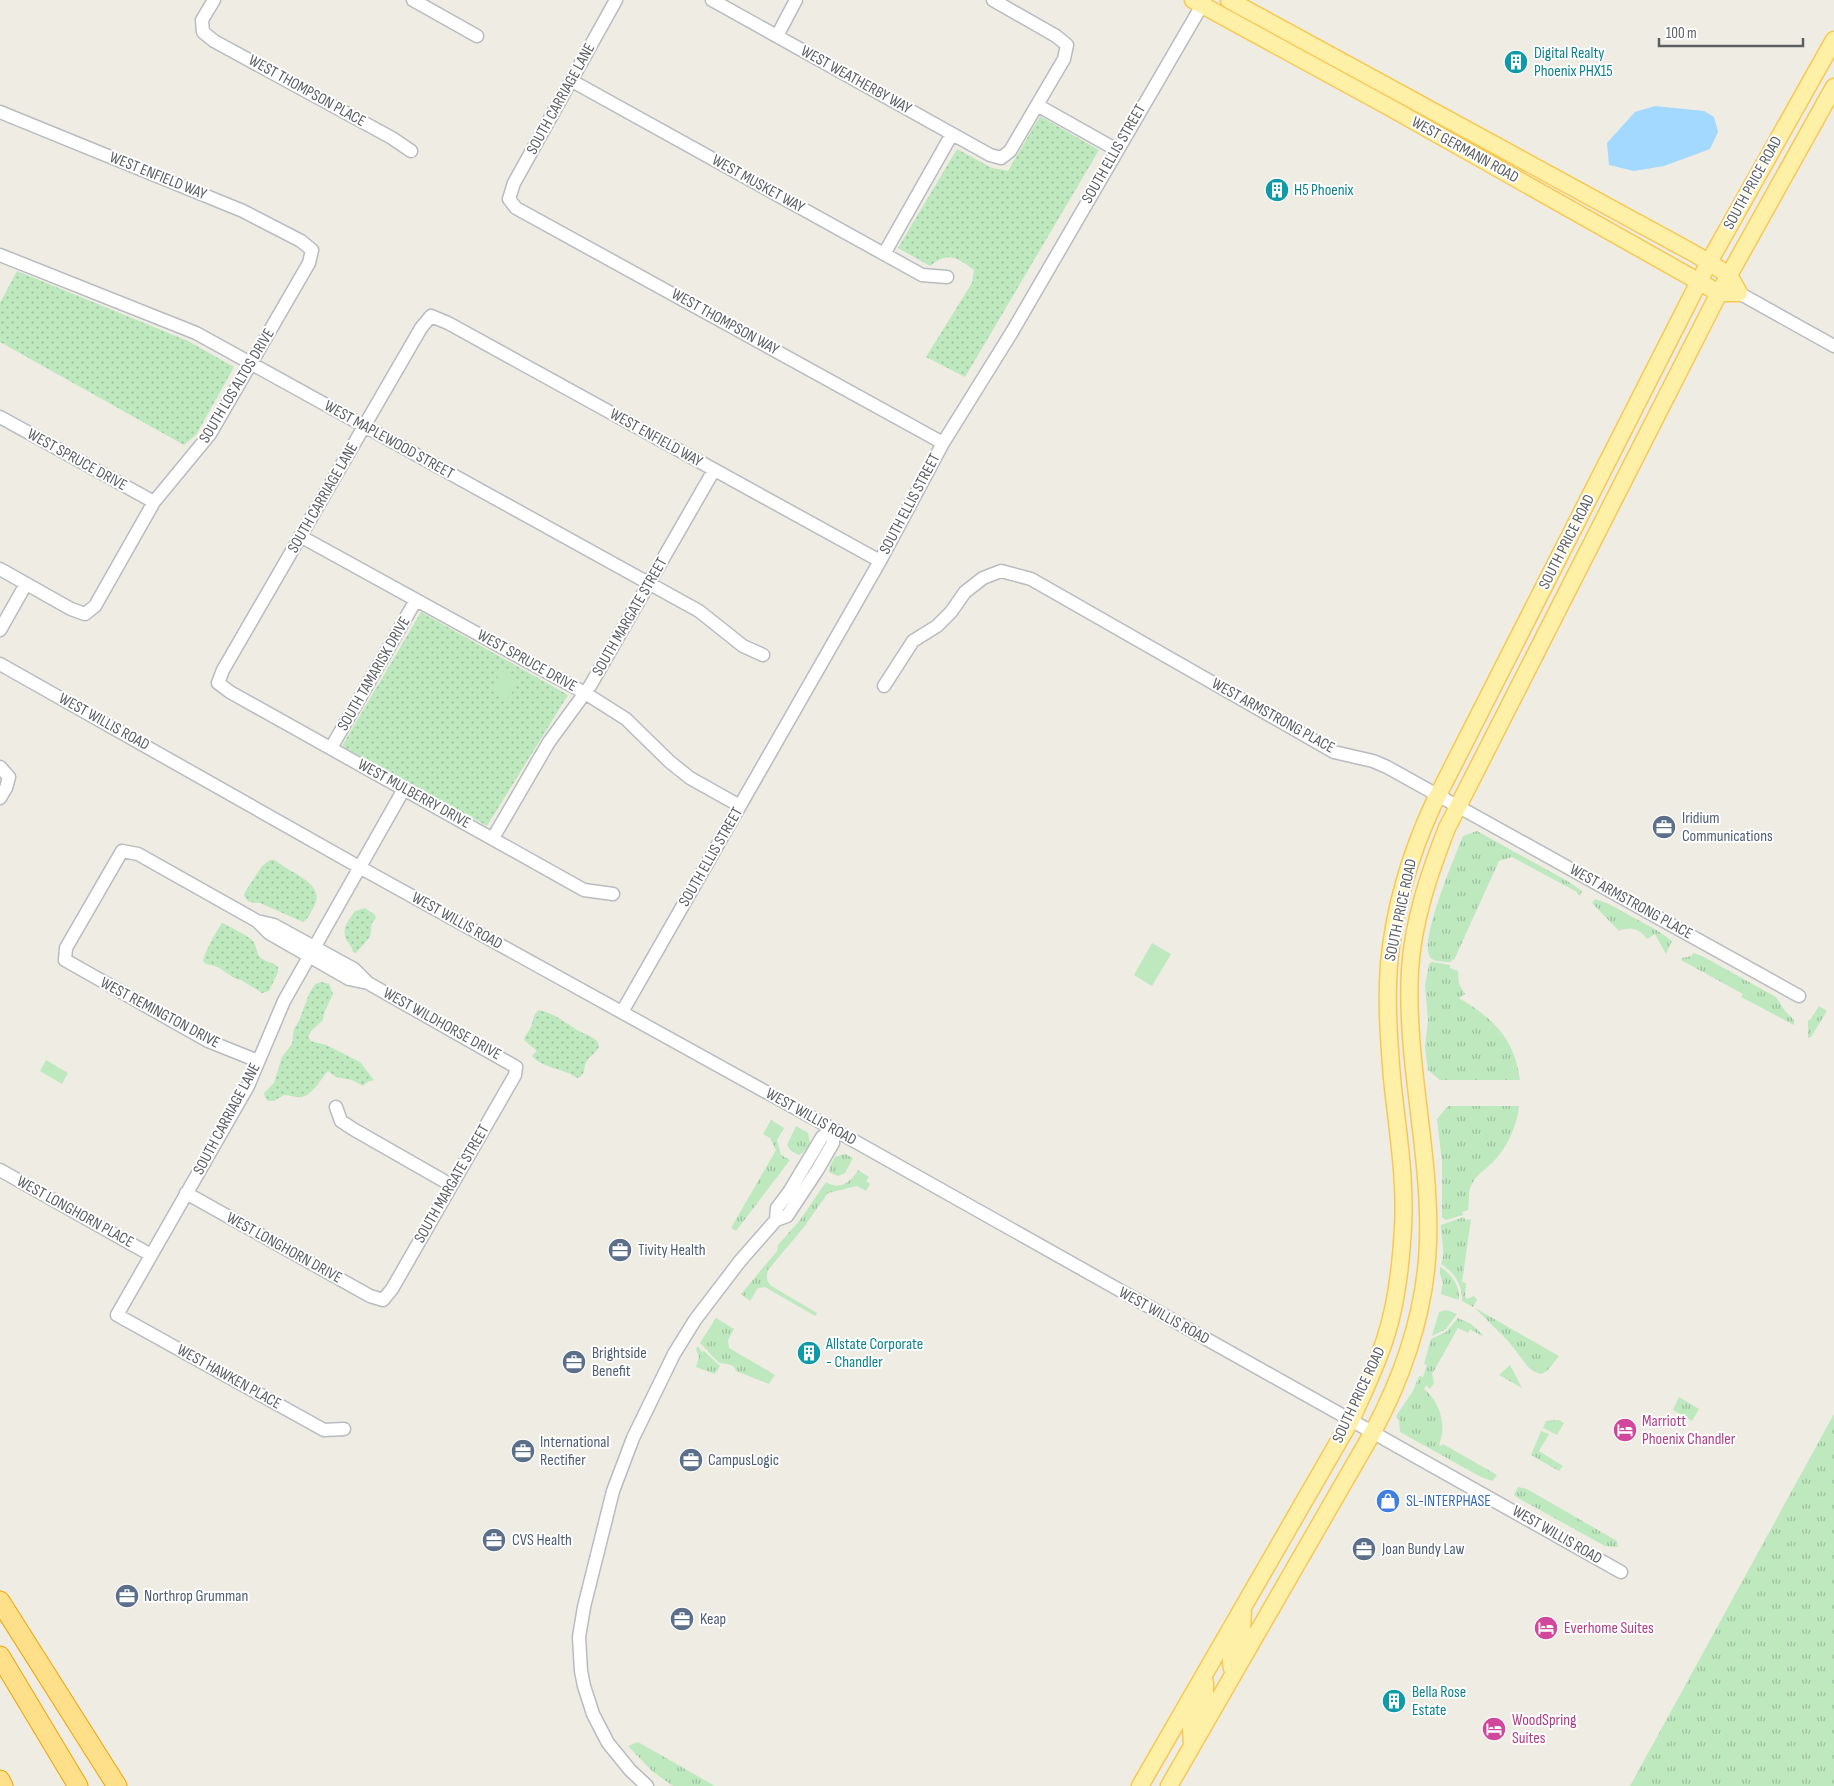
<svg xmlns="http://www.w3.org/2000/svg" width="1834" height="1786" viewBox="0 0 1834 1786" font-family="'Sofia Sans Condensed',sans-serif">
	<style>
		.grass { fill: url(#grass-tufts) }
		.park { fill: url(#park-dots) }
		.garden { fill: #bee8be }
		.water { fill: #a3d8ff }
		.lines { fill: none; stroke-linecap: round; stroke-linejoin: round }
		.minor-casing { stroke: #b8bbc0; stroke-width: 15 }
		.major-casing { stroke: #f9c852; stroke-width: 19 }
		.highway-casing { stroke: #f2a300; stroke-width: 21 }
		.minor { stroke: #fff; stroke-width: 12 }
		.major { stroke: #fff0a8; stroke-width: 16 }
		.highway { stroke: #ffe08a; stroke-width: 19 }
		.labels { text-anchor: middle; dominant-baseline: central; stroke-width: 4; stroke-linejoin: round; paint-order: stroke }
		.culture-label { font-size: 16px; fill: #0d838f; stroke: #fff; text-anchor: start }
		.street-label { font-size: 16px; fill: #5b5f64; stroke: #fff }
		.service-label { font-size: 16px; fill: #4e5e75; stroke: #fff; text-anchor: start }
		.hotel-label { font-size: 16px; fill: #b23c85; stroke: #fff; text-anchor: start }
		.shop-label { font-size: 16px; fill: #366cbe; stroke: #fff; text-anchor: start }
	</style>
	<defs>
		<pattern id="grass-tufts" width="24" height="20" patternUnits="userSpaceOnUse" patternTransform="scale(1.25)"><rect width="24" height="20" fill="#bee8be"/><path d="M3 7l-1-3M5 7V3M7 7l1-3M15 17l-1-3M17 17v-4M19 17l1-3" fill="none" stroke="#9dbf9e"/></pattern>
		<pattern id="park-dots" width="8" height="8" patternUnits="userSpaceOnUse" patternTransform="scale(1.25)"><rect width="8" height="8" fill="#bee8be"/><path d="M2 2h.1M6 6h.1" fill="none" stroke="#9dbf9e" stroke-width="1.8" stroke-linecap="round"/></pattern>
	</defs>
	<rect width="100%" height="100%" fill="#efece3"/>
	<!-- grass -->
	<path class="grass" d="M1477,831L1569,882L1582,891L1580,896L1577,892L1512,857L1499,861L1454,960L1452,959L1451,962C1446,962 1436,962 1432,959C1415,949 1456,854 1463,836Z
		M1595,899L1609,904L1658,931L1672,941L1666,954L1655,934L1647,939C1640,929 1630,926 1619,931L1592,903Z
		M1693,953L1702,956L1776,997L1785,1011L1794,1020V1025L1741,997L1743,994L1681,960L1682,958L1692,956Z
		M1432,962L1450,965V968L1458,971L1459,984L1465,994L1459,998C1494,1019 1514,1038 1520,1080H1440L1428,1070L1425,1047L1428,1020L1425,986L1429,964Z
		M1819,1006L1827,1011L1811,1037L1808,1038V1020H1810Z
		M1448,1106H1519C1517,1126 1507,1148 1493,1162C1486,1169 1477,1174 1472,1184C1467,1193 1470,1201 1468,1210L1462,1212L1463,1215L1446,1220L1442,1217V1162L1437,1119Z
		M771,1120L784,1128L777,1140L781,1155L790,1160L736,1231L731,1228L776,1150L770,1138L763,1134Z
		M796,1126L808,1133L810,1143L807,1149L799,1155L791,1151L787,1145Z
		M845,1154L853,1158L845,1173L838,1176L829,1172L830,1166L835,1157Z
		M858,1170L869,1177L866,1181L870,1184L866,1191L857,1186L828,1193L804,1227L768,1270C766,1278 766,1282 773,1287L817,1313L815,1316L765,1287L758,1288L750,1301L741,1294L777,1251L778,1245L800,1220L826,1182C840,1191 851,1182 858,1170Z
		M1464,1217L1465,1220L1471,1219L1462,1282L1466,1283L1465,1297L1467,1299L1474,1296L1477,1300L1473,1307L1462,1301C1463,1285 1454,1272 1441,1264C1446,1252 1441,1239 1441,1225Z
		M1440,1267C1452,1274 1460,1286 1459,1300L1441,1294L1443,1282L1440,1274Z
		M1475,1308L1559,1356L1547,1371L1541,1374L1535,1372L1528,1367L1509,1342Z
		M1446,1310L1457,1314L1446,1329L1432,1336L1439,1312Z
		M716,1318L734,1329L728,1340L729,1348L775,1375L769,1384L736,1371C733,1362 726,1365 720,1363C715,1360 705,1347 700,1343Z
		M1458,1318L1471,1324L1483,1335L1482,1336L1470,1329L1468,1333L1458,1328L1432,1374L1434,1383L1430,1389L1426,1385L1424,1389C1440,1402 1447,1425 1439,1445L1442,1446L1443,1444L1497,1475L1492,1481L1481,1477L1400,1432L1399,1420L1396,1416L1413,1391L1419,1376L1423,1377L1427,1365L1424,1364L1431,1339L1446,1332Z
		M698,1346L702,1352L704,1351L720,1366L715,1374L696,1367L699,1357L696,1349Z
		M1510,1365L1522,1388L1499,1375Z
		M1679,1397L1699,1409L1692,1421L1673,1410Z
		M1834,1414V1786H1630Z
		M1559,1420L1564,1423L1557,1435L1543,1428L1546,1421Z
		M1541,1431L1549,1434L1539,1451L1563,1466L1559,1471L1531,1455Z
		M1518,1487L1527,1489L1617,1541L1618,1547L1605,1546L1518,1498L1514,1495Z
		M638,1742L715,1786H673L652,1771L628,1746Z"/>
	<!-- park -->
	<path class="park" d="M1040,116L1099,150L965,377L926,357L972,283L974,270C957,257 948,251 930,266L898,248L957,149L992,168L1008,171Z
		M17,271L188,341L234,367L196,435L184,445L0,342V303Z
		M421,612L568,695L487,826L342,746Z
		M270,860H275C287,872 327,883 314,906C311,912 309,918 303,922L260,903L249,902L244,896L245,892L262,866Z
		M365,908L375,915L376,918L372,923L370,937L356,953L353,952C352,947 350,945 347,941C340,929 349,920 355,911Z
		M222,923C227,925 250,937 253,941C257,946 256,954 261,958C267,963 274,962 278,967V972L269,991L262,993L241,980L234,978L218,967L206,964L203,961C205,951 216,932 222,923Z
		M322,982L329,984L333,994L324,1013L323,1020L312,1030L308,1037L311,1041L326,1045L360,1062L374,1080L367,1082L363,1086L352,1080L336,1077L328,1071C320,1080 313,1095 301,1097C296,1098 289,1095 284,1095L274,1101H268L265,1097L264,1093L274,1083L282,1057L292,1044L294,1029L299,1021L309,994L315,984Z
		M539,1010C550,1012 566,1022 574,1028C581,1033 590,1035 596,1040C599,1043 598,1044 599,1047C596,1053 590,1056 587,1061C582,1068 587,1075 577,1078C563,1068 544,1069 532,1056L537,1051L524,1040C525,1034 528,1033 530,1029C534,1022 532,1015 539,1010Z"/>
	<!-- garden -->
	<path class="garden" d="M502,671L519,681L507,700L490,690Z
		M1152,943L1171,954L1152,986L1134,975Z
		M46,1060L68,1073L62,1084L40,1071Z"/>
	<!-- water -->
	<path class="water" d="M1655,106L1704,111L1714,117L1718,132L1710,149L1664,166L1634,171L1609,165L1607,143L1635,112Z"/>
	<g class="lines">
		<!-- minor casing -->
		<g class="minor-casing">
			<path id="minor" d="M214,0L202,20L203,32L214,41L392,138L411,151
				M413,0L477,36
				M616,0L514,183L509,199L516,208L943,443
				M712,0L990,155L1001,158L1010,151L1064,59L1067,45L1056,36L993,0
				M777,36L796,0
				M572,81L922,275L947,277
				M1037,105L1117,150
				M0,112L243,211L301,241L312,250L309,263L210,434L154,502L95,606L85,614L71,609L0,569
				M884,254L952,134
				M0,255L196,333L699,611L743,646L763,655
				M1739,293L1834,346
				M0,417L154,502
				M300,536L585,693L626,719L670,762L690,778L740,806
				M0,630L26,584
				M0,664L361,868L833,1129L1621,1572
				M884,686L913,641L937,626L951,612L965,592L983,578L1001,571L1031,579L1334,752L1373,761L1387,767L1799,996
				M331,748L416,600
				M0,767L9,777L6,788L0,798
				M493,838L549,742L590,686L714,470
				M613,894L584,890L230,692L218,683L223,670L421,328L431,316L448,323L880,561
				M257,921L269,933L349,979L368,983
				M622,1012L880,561L943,443L1012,332L1205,0
				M336,1107L341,1121L353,1129L451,1185
				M0,1170L151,1255
				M186,1193L370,1296L383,1300L392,1289L515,1075L516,1067L368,983L354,969L274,925L257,921L138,854L122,851L66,948L65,960L208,1041L258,1061
				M776,1220L777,1208L789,1192L822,1137L833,1129
				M344,1429L324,1430L117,1315L248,1086L284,1001L404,789
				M647,1786L630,1770L608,1743L593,1714L584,1686L581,1671L579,1637L584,1607L613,1491L633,1438L674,1354L695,1320L740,1261L776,1220L787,1216L818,1169L833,1143V1129"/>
		</g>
		<!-- major casing -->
		<g class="major-casing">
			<path id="major" d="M1193,0L1389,107L1719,293H1739L1729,275L1695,254L1229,0
				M1234,1673C1225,1655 1238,1652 1241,1636C1243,1629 1242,1620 1243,1612
				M1192,1746L1191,1726L1205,1692V1682
				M1140,1786L1351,1420C1364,1392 1377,1365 1386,1336C1397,1302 1401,1264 1403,1228C1406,1178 1397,1128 1392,1078C1389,1040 1386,1002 1389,964C1394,909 1410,855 1433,805L1709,262L1834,40
				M1169,1786L1373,1432C1404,1374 1426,1309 1428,1242C1431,1151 1405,1061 1410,970C1413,921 1429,874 1447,828L1719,293L1834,87"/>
		</g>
		<!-- highway casing -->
		<g class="highway-casing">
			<path id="highway" d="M0,1601L117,1786
				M0,1656L78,1786
				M0,1780L3,1786"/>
		</g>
		<!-- minor -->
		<use href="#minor" class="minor"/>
		<!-- major -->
		<use href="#major" class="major"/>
		<!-- highway -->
		<use href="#highway" class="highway"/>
	</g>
	<!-- icons -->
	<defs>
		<g id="building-disc" transform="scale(1.25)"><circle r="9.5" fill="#0f9aa8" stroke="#fff"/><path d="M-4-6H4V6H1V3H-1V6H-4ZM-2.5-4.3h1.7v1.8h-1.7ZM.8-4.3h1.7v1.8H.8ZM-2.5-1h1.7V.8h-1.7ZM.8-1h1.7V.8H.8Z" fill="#fff"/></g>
		<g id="office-disc" transform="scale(1.25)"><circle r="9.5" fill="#5c6f8a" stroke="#fff"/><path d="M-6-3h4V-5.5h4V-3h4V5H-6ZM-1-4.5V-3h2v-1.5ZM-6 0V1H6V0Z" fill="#fff"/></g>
		<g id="hotel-disc" transform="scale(1.25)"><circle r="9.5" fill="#d1479c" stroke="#fff"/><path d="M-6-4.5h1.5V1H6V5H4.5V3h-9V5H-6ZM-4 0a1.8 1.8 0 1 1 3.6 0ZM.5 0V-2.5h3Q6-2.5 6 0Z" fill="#fff"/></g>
		<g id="shop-disc" transform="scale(1.25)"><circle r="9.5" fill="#3f7fe0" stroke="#fff"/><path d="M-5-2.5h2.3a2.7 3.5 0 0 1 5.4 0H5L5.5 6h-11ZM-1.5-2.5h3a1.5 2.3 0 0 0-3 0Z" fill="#fff"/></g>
	</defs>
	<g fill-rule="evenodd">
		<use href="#building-disc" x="1516" y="62"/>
		<use href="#building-disc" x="1277" y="190"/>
		<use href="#office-disc" x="1664" y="827"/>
		<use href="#office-disc" x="620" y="1250"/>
		<use href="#building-disc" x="809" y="1353"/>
		<use href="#office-disc" x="574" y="1362"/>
		<use href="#hotel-disc" x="1625" y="1430"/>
		<use href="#office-disc" x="523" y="1451"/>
		<use href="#office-disc" x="691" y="1460"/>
		<use href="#shop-disc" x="1388" y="1501"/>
		<use href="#office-disc" x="494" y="1540"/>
		<use href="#office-disc" x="1364" y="1549"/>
		<use href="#office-disc" x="127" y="1596"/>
		<use href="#office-disc" x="682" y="1619"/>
		<use href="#hotel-disc" x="1546" y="1628"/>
		<use href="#building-disc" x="1394" y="1701"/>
		<use href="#hotel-disc" x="1494" y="1729"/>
	</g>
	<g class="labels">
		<!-- culture labels -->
		<g class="culture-label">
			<text x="1534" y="53">Digital Realty<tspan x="1534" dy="18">Phoenix PHX15</tspan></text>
			<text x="1294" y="190">H5 Phoenix</text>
			<text x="826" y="1344">Allstate Corporate<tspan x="826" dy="18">- Chandler</tspan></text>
			<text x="1412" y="1692">Bella Rose<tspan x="1412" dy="18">Estate</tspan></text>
		</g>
		<!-- street labels -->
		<g class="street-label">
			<text transform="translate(856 80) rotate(29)">WEST WEATHERBY WAY</text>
			<text transform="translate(307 91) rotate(29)">WEST THOMPSON PLACE</text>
			<text transform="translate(561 99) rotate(-61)">SOUTH CARRIAGE LANE</text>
			<text transform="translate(1465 150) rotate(29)">WEST GERMANN ROAD</text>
			<text transform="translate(1114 154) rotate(-60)">SOUTH ELLIS STREET</text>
			<text transform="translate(158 176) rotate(22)">WEST ENFIELD WAY</text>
			<text transform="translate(1753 183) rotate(-61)">SOUTH PRICE ROAD</text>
			<text transform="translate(758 184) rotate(29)">WEST MUSKET WAY</text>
			<text transform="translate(725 322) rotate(29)">WEST THOMPSON WAY</text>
			<text transform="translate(237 386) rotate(-59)">SOUTH LOS ALTOS DRIVE</text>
			<text transform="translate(656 438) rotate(29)">WEST ENFIELD WAY</text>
			<text transform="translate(389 440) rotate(29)">WEST MAPLEWOOD STREET</text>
			<text transform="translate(77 460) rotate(29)">WEST SPRUCE DRIVE</text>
			<text transform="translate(323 498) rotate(-60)">SOUTH CARRIAGE LANE</text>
			<text transform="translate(910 504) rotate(-62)">SOUTH ELLIS STREET</text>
			<text transform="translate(1567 542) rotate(-63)">SOUTH PRICE ROAD</text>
			<text transform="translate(630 617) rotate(-60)">SOUTH MARGATE STREET</text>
			<text transform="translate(527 661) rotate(29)">WEST SPRUCE DRIVE</text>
			<text transform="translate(374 674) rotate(-60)">SOUTH TAMARISK DRIVE</text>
			<text transform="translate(1273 716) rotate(29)">WEST ARMSTRONG PLACE</text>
			<text transform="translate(104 722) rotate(29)">WEST WILLIS ROAD</text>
			<text transform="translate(414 794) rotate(29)">WEST MULBERRY DRIVE</text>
			<text transform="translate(711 857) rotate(-60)">SOUTH ELLIS STREET</text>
			<text transform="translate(1631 902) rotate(29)">WEST ARMSTRONG PLACE</text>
			<text transform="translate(1401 910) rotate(-78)">SOUTH PRICE ROAD</text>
			<text transform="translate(457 921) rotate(29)">WEST WILLIS ROAD</text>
			<text transform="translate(160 1013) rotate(28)">WEST REMINGTON DRIVE</text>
			<text transform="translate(442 1024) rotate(29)">WEST WILDHORSE DRIVE</text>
			<text transform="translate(811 1117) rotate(29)">WEST WILLIS ROAD</text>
			<text transform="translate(227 1119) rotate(-62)">SOUTH CARRIAGE LANE</text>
			<text transform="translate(452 1184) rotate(-60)">SOUTH MARGATE STREET</text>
			<text transform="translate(75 1212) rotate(29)">WEST LONGHORN PLACE</text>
			<text transform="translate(284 1248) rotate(29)">WEST LONGHORN DRIVE</text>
			<text transform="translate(1164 1316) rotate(29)">WEST WILLIS ROAD</text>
			<text transform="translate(229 1377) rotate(29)">WEST HAWKEN PLACE</text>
			<text transform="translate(1359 1395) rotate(-65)">SOUTH PRICE ROAD</text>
			<text transform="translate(1557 1535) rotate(30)">WEST WILLIS ROAD</text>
		</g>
		<!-- service labels -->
		<g class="service-label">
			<text x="1682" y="818">Iridium<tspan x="1682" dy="18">Communications</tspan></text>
			<text x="638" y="1250">Tivity Health</text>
			<text x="592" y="1353">Brightside<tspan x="592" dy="18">Benefit</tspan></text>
			<text x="540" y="1442">International<tspan x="540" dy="18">Rectifier</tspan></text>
			<text x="708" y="1460">CampusLogic</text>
			<text x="512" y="1540">CVS Health</text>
			<text x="1382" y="1549">Joan Bundy Law</text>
			<text x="144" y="1596">Northrop Grumman</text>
			<text x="700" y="1619">Keap</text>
		</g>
		<!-- hotel labels -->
		<g class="hotel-label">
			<text x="1642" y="1421">Marriott<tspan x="1642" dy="18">Phoenix Chandler</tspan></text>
			<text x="1564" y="1628">Everhome Suites</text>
			<text x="1512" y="1720">WoodSpring<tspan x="1512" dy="18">Suites</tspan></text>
		</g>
		<!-- shop labels -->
		<g class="shop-label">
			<text x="1406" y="1501">SL-INTERPHASE</text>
		</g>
	</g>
	<!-- scale -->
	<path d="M1659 38v8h144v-8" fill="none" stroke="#5b5f64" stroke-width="2.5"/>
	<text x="1666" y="38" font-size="15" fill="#5b5f64" stroke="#ffffff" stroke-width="4" paint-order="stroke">100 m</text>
</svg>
